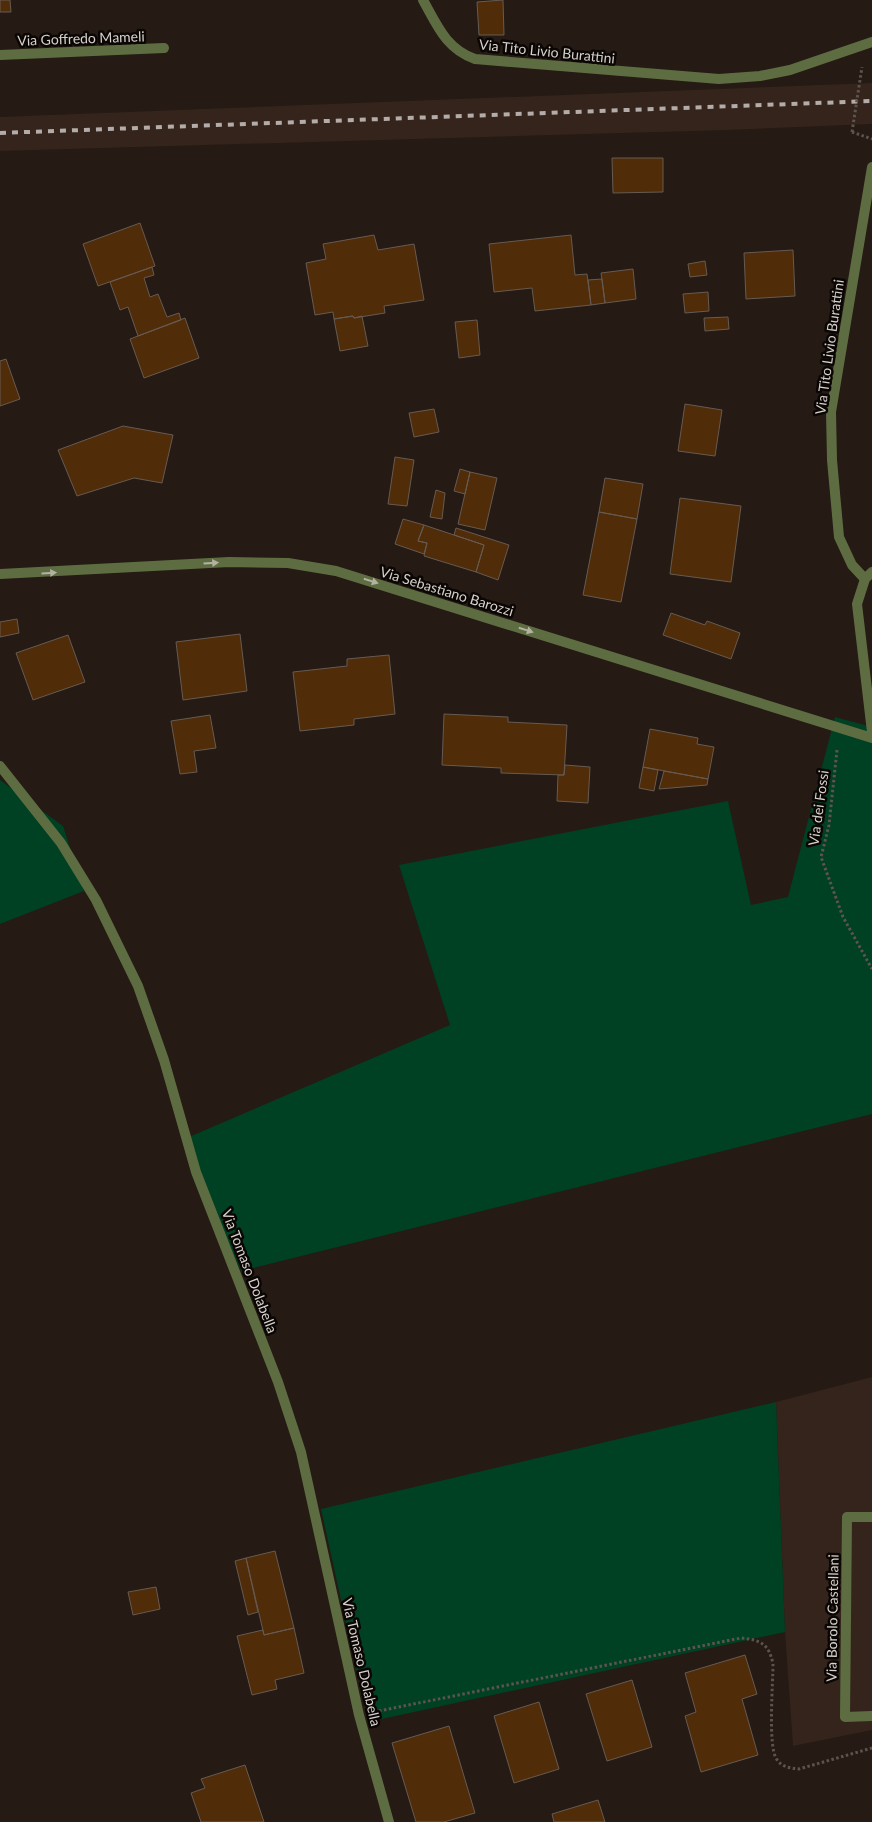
<svg xmlns="http://www.w3.org/2000/svg" width="872" height="1822" viewBox="0 0 872 1822" font-family="Lato,sans-serif">
	<style>
		.built { fill: #34241b }
		.green { fill: #004023 }
		.building { fill: #512c08; stroke: #665b52 }
		.lines { fill: none; stroke-linecap: round; stroke-linejoin: round }
		.path { stroke: #5e544f; stroke-width: 3; stroke-dasharray: 2.5 2.5; stroke-linecap: butt }
		.lane { stroke: #5e6d41; stroke-width: 10 }
		.street { stroke: #5e6d41; stroke-width: 10 }
		.rail { stroke: #b4aca8; stroke-width: 4; stroke-dasharray: 6 6; stroke-linecap: butt }
		.path-bridge { stroke: #5e544f; stroke-width: 3; stroke-dasharray: 2.5 2.5; stroke-linecap: butt }
		.oneway { fill: #b3b2a2 }
		.labels { text-anchor: middle; dominant-baseline: central; stroke-width: 5; stroke-linejoin: round; paint-order: stroke }
		.street-label { font-size: 14px; fill: #d7d0cc; stroke: #0a0604 }
	</style>
	<rect width="100%" height="100%" fill="#251a14"/>
	<!-- built -->
	<path class="built" d="M872,83V124L728,130L0,151V117Z
		M872,1377V1730L793,1746L785,1632L776,1402Z"/>
	<!-- green -->
	<path class="green" d="M835,717L872,727V1114L241,1271L182,1140L450,1025L399,865L728,801L751,905L788,897Z
		M0,780L63,826L84,891L0,924Z
		M776,1402L785,1632L368,1722L321,1509Z"/>
	<!-- building -->
	<path class="building" d="M0,0H10L11,12H0Z
		M503,0L504,35H479L477,2Z
		M612,158H663V192L613,193Z
		M140,223L155,266L98,286L83,244Z
		M374,235L378,250L414,244L424,300L384,306L385,313L354,318L353,316L334,319L333,312L315,315L306,263L326,259L323,244Z
		M571,235L575,275L587,274L591,305L535,311L532,288L494,292L489,244Z
		M793,250L795,296L746,299L744,253Z
		M705,261L707,275L690,277L688,264Z
		M152,267L154,275L144,278L150,297L158,294L167,317L179,313L181,320L138,336L128,307L120,310L110,282Z
		M633,269L636,299L605,303L601,273Z
		M602,279L605,303L591,305L588,280Z
		M708,292L709,311L685,313L683,294Z
		M353,316L354,318L362,316L368,346L340,351L334,319Z
		M728,317L729,329L705,331L704,318Z
		M185,318L199,358L144,378L130,339Z
		M477,320L480,355L459,358L455,322Z
		M6,359L20,399L0,406V361Z
		M685,404L722,410L715,456L678,451Z
		M434,409L439,432L414,437L409,413Z
		M123,426L173,435L162,483L134,478L77,496L58,450Z
		M395,457L414,460L407,506L388,504Z
		M460,469L470,472L465,494L454,491Z
		M470,472L497,478L485,530L458,524Z
		M605,478L643,484L637,519L599,512Z
		M436,490L445,493L442,519L430,517Z
		M680,498L741,506L731,582L670,574Z
		M599,512L637,519L621,602L583,595Z
		M403,519L424,525L418,541L427,543L424,554L395,544Z
		M424,525L484,545L476,572L424,556L427,543L418,541Z
		M456,528L509,545L498,580L476,572L484,545L454,535Z
		M671,613L705,625L707,621L740,633L731,659L663,635Z
		M17,619L19,633L0,637V622Z
		M240,634L247,691L183,700L176,642Z
		M68,635L85,682L33,700L16,653Z
		M389,655L395,714L354,719V725L300,731L293,672L347,666V659Z
		M444,714L508,717V722L567,725L564,775L501,773V768L442,765Z
		M210,715L216,748L194,751L197,772L180,774L171,721Z
		M650,729L698,738L697,744L714,747L708,779L643,767Z
		M565,765L590,767L588,803L557,801L558,775H564Z
		M643,767L658,770L654,791L639,788Z
		M664,771L708,779L707,785L659,789Z
		M275,1551L294,1628L264,1635L246,1558Z
		M246,1558L258,1612L248,1615L235,1561Z
		M156,1587L160,1609L133,1615L128,1592Z
		M294,1628L304,1673L275,1680L277,1689L252,1695L237,1636L263,1630L264,1635Z
		M745,1655L757,1694L742,1699L758,1755L701,1772L685,1716L696,1712L685,1673Z
		M632,1680L652,1747L607,1761L586,1694Z
		M539,1702L559,1769L514,1783L494,1716Z
		M449,1726L475,1813L444,1822H416L392,1743Z
		M245,1765L264,1822H201L191,1793L205,1788L201,1779Z
		M598,1800L605,1822H554L552,1814Z"/>
	<g class="lines">
		<!-- path -->
		<path class="path" d="M852,132L872,139
			M837,750L829,825L821,857L843,917L872,969
			M379,1711L741,1638C761,1640 769,1644 773,1664C773,1683 768,1744 776,1758C781,1767 789,1768 799,1769L872,1748"/>
		<!-- lane -->
		<path class="lane" d="M872,1517H847L845,1717L872,1716"/>
		<!-- street -->
		<path class="street" d="M423,0C437,25 446,49 475,59L719,79L760,76L790,70L872,42
			M0,55L164,48
			M872,572L865,579L857,604L872,732
			M0,574L229,562L288,563L336,571L872,738
			M865,579L852,565L839,537L832,460L831,412L872,167
			M0,766L61,843L96,900L138,986L164,1060L196,1172L278,1382L301,1452L359,1715L389,1822"/>
		<!-- rail -->
		<path class="rail" d="M0,133L872,101"/>
		<!-- path-bridge -->
		<path class="path-bridge" d="M852,132L862,67"/>
	</g>
	<!-- one-way arrows -->
	<defs><path id="oneway-solid" d="M-6-.8H1V-3.2L6.5 0L1 3.2V.8H-6Z" transform="scale(1.25)"/></defs>
	<g class="oneway">
		<use href="#oneway-solid" transform="translate(211 563) rotate(-4)"/>
		<use href="#oneway-solid" transform="translate(49 573) rotate(-3)"/>
		<use href="#oneway-solid" transform="translate(371 581) rotate(17)"/>
		<use href="#oneway-solid" transform="translate(526 630) rotate(17)"/>
	</g>
	<g class="labels">
		<!-- street labels -->
		<g class="street-label">
			<text transform="translate(81 38) rotate(-2)">Via Goffredo Mameli</text>
			<text transform="translate(547 51) rotate(6)">Via Tito Livio Burattini</text>
			<text transform="translate(829 347) rotate(-82)">Via Tito Livio Burattini</text>
			<text transform="translate(447 591) rotate(17)">Via Sebastiano Barozzi</text>
			<text transform="translate(818 808) rotate(-82)">Via dei Fossi</text>
			<text transform="translate(250 1271) rotate(69)">Via Tomaso Dolabella</text>
			<text transform="translate(832 1618) rotate(-89)">Via Borolo Castellani</text>
			<text transform="translate(362 1662) rotate(77)">Via Tomaso Dolabella</text>
		</g>
	</g>
</svg>
